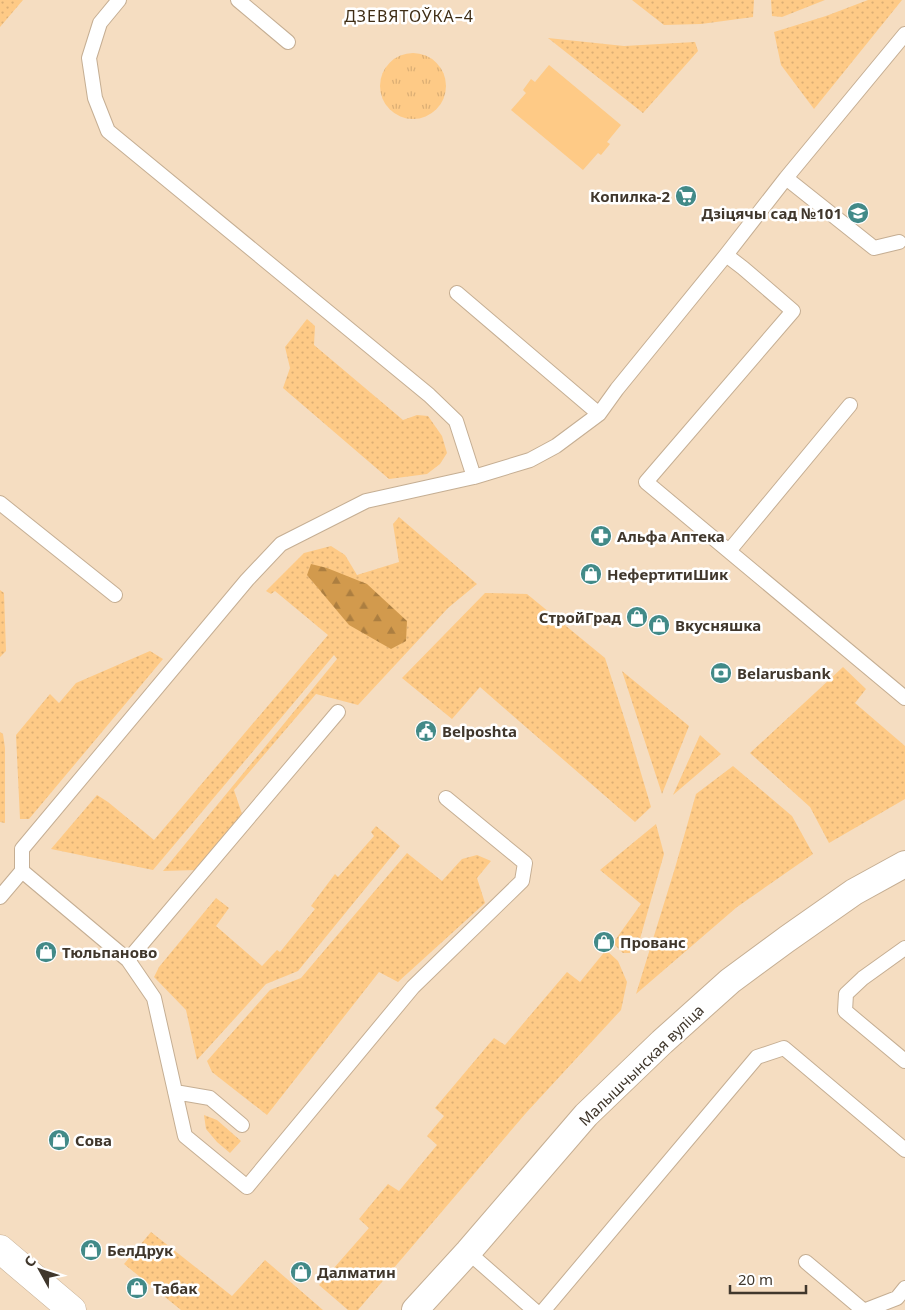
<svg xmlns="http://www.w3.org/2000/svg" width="905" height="1310" viewBox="0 0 905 1310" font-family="'Noto Sans',sans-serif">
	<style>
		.grass { fill: url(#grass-dots) }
		.forest { fill: url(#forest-firs) }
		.park { fill: url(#park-tufts) }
		.pitch { fill: #feca86 }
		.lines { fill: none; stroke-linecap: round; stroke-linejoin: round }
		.lane-casing { stroke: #c5ae93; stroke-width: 16 }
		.street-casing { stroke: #c5ae93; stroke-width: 28 }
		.secondary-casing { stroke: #c5ae93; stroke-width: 29 }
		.lane { stroke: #fff; stroke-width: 14 }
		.street { stroke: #fff; stroke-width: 26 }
		.secondary { stroke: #fff; stroke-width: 28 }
		.labels { text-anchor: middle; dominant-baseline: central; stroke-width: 5; stroke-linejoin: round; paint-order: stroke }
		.poi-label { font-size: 15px; font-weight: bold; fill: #40372c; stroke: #fff; text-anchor: start }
		.street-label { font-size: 15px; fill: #40372c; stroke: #fff }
		.neighbourhood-label { font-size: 16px; letter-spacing: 1px; fill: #3f2d15; stroke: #fff }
	</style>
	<defs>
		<pattern id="grass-dots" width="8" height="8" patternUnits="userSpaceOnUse" patternTransform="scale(1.25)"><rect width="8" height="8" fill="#feca86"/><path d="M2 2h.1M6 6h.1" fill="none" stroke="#dbae74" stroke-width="1.8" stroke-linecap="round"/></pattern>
		<pattern id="forest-firs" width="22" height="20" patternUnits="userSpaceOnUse" patternTransform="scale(1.25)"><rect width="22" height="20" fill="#d29a4d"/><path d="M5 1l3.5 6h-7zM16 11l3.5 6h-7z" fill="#ac7e40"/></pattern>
		<pattern id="park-tufts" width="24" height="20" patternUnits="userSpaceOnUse" patternTransform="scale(1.25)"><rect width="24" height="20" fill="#feca86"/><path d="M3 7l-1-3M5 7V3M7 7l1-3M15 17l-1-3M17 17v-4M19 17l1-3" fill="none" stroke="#dbae74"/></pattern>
	</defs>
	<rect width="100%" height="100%" fill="#f5ddc1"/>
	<!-- grass -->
	<path class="grass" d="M0,0H23L0,27Z
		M632,0H754L753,17L701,24L664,25Z
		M771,0H825L782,17L772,16Z
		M868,0H902L814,109L781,65L774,32L826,16Z
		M548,38L624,46L695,42L698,51L643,113Z
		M307,319L315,326L314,345L403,420L417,415L428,416L442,436L447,453L440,464L427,474L389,479L283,388L290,368L285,347Z
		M399,517L477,584L448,608L358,705L316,694L234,790L243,817L197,870L163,871L337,659L334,655L153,870L51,849L97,795L108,802L154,840L328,635L275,591L271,594L266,591L304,553L331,546L345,555L357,575L399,562L393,524Z
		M0,590L4,593L6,651L0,657Z
		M485,593L527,594L605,658L630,736L651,807L635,822L480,687L452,719L402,678Z
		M150,651L163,659L29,819H20L16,735L50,694L59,703L76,683Z
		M843,667L866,689L855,703L905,746V799L829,843L810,807L750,753Z
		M622,671L689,726L662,794Z
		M0,732L3,734L5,748V823L0,822Z
		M700,735L721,754L673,795Z
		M733,766L792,816L813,854L737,907L636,994L675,868L696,794Z
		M656,824L664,854L636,953H623L613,943L641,904L600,870Z
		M376,826L400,846L298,971L266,984L197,1060L186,1010L154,977L159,967L216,898L229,908L216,926L262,966L277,950L280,952L315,909L311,906L335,874L338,877L374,836L371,832Z
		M407,853L442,881L462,859L477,855L491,861L477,878L485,903L398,982L379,972L267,1115L212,1072L207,1061L270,990L301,978Z
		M606,950L618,961L627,982L621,1010L526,1113L358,1310H348L319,1285L369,1228L359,1219L388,1184L399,1191L437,1145L427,1136L444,1116L435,1108L494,1038L505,1045L567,972L580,982Z
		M204,1115L217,1120L241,1141L230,1153L217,1142L206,1129Z
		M151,1232L232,1296L265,1260L323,1310H181L124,1264Z"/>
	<!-- forest -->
	<path class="forest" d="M311,564L327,568L367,584L407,621L406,641L391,649L349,625L307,575Z"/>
	<!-- park -->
	<path class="park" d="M380 86a33 33 0 1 1 66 0a33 33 0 1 1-66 0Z"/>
	<!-- pitch -->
	<path class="pitch" d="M549,65L621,125L607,142L610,144L601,155L598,153L583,170L511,110L526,93L523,90L531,79L535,82Z"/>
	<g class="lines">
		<!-- lane casing -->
		<g class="lane-casing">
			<path id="lane" d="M119,0L100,23L89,58L95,98L108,131L429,395L456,421L474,477
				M238,0L288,42
				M786,178L874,248L899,242
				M726,255L743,268L793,311L646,482L905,698
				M457,293L599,414
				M0,503L115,595
				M729,551L850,405
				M22,871L128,960L154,998L185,1136L247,1187L413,987L522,881L525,863L446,798
				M0,897L22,871V849L247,580L281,544L366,501L474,477L530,460L556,446L599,414L617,389L726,255L786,178L905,34
				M905,948L863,978L846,994L845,1011L905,1061
				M128,960L338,712
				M175,1092L210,1098L242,1125
				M468,1252L534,1310
				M806,1262L863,1310
				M544,1310L757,1057L784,1048L905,1150
				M866,1310L897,1298L905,1288"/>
		</g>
		<!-- street casing -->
		<g class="street-casing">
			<path id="street" d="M415,1310L468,1252L586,1115L662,1042L730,981L787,939L854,892L905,864"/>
		</g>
		<!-- secondary casing -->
		<g class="secondary-casing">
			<path id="secondary" d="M0,1249L72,1310"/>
		</g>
		<!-- lane -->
		<use href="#lane" class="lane"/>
		<!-- street -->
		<use href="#street" class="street"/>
		<!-- secondary -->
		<use href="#secondary" class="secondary"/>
	</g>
	<!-- icons -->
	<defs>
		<g id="supermarket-disc" transform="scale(1.125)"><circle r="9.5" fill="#428a88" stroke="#fff"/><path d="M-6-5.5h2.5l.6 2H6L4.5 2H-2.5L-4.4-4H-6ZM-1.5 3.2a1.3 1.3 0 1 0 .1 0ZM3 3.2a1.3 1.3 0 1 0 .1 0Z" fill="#fff"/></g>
		<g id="school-disc" transform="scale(1.125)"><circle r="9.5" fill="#428a88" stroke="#fff"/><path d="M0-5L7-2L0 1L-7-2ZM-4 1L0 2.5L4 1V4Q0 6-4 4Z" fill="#fff"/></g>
		<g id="pharmacy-disc" transform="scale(1.125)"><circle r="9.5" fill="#428a88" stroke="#fff"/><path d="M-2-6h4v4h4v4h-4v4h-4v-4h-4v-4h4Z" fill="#fff"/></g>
		<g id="shop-disc" transform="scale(1.125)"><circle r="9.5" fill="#428a88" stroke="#fff"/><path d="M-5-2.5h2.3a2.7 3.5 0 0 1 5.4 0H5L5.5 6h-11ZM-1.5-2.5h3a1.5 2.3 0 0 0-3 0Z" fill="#fff"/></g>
		<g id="bank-disc" transform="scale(1.125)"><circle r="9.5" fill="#428a88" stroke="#fff"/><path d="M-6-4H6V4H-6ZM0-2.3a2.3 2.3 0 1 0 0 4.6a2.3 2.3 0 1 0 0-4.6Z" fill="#fff"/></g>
		<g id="civic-disc" transform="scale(1.125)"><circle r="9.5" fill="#428a88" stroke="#fff"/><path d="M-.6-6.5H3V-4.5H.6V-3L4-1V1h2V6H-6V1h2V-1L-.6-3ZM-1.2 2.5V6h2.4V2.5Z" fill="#fff"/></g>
	</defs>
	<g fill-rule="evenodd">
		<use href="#supermarket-disc" x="686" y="196"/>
		<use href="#school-disc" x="858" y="213"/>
		<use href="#pharmacy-disc" x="601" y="536"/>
		<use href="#shop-disc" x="591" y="574"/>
		<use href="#shop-disc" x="637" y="617"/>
		<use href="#shop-disc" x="659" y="625"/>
		<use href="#bank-disc" x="721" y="673"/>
		<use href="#civic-disc" x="426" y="731"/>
		<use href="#shop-disc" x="604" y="942"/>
		<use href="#shop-disc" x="46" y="952"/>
		<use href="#shop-disc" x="59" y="1140"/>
		<use href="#shop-disc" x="91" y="1250"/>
		<use href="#shop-disc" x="301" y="1272"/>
		<use href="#shop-disc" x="137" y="1288"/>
	</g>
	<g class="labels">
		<!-- poi labels -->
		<g class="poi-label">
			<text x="670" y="196" text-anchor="end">Копилка-2</text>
			<text x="842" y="213" text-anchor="end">Дзіцячы сад №101</text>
			<text x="617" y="536">Альфа Аптека</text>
			<text x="607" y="574">НефертитиШик</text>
			<text x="621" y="617" text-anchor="end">СтройГрад</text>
			<text x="675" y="625">Вкусняшка</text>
			<text x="737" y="673">Belarusbank</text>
			<text x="442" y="731">Belposhta</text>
			<text x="620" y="942">Прованс</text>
			<text x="62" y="952">Тюльпаново</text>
			<text x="75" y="1140">Сова</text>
			<text x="107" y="1250">БелДрук</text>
			<text x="317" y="1272">Далматин</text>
			<text x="153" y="1288">Табак</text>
		</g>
		<!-- street labels -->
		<g class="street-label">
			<text transform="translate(641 1065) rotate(-44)">Малышчынская вуліца</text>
		</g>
		<!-- neighbourhood labels -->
		<g class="neighbourhood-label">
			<text x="409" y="16">ДЗЕВЯТОЎКА–4</text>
		</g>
	</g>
	<!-- north arrow -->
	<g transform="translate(40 1270) rotate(310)" stroke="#ffffff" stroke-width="4" paint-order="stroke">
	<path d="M0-4L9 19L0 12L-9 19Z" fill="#40372c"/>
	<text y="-8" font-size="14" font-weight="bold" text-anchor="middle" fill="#40372c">С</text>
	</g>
	<!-- scale -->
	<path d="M730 1285v8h76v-8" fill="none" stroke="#40372c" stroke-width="2.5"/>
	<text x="738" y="1285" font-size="15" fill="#40372c" stroke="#ffffff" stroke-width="4" paint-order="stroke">20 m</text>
</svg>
